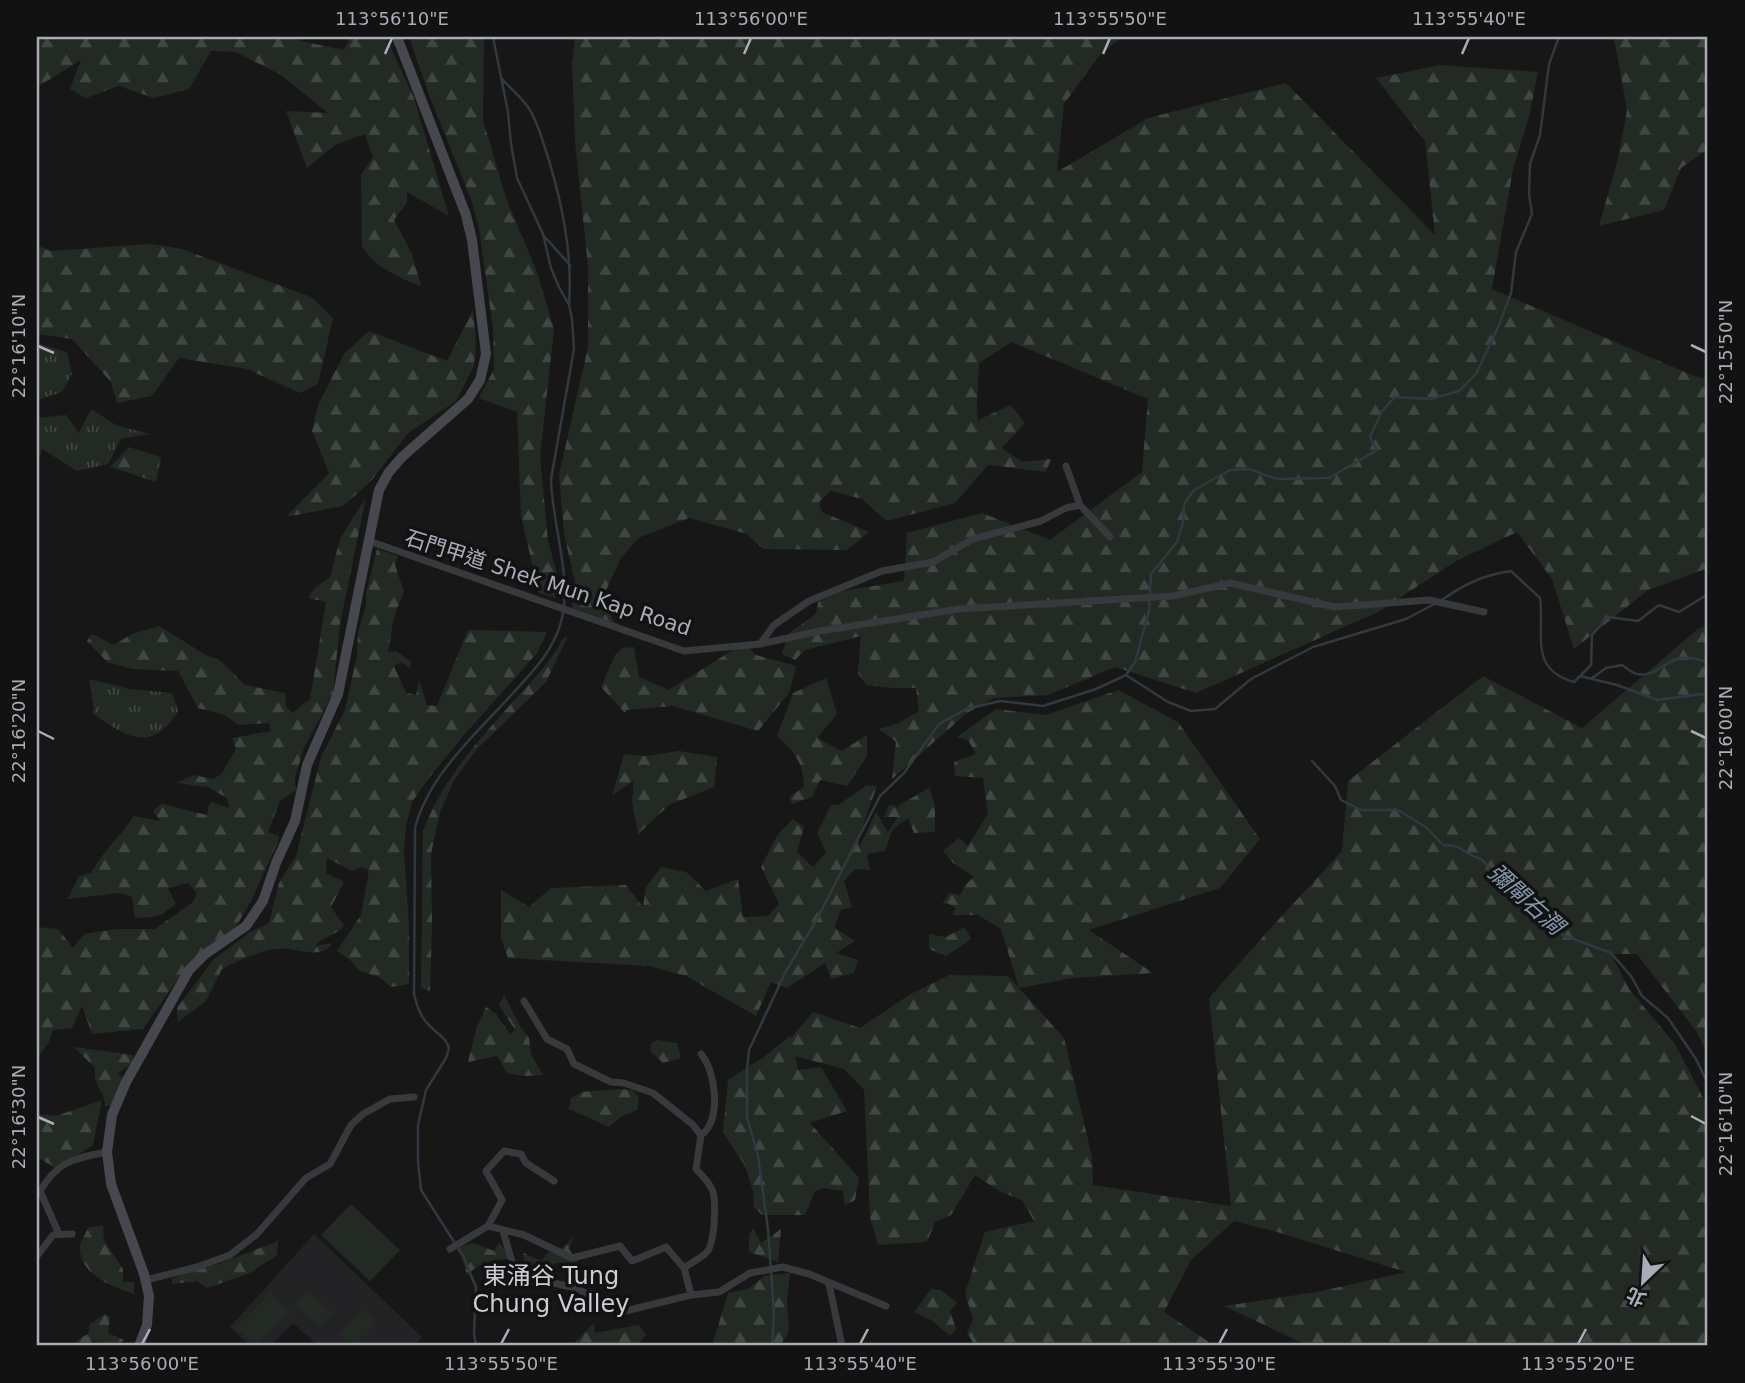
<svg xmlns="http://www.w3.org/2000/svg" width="1745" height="1383" viewBox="0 0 1745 1383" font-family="'DejaVu Sans','Noto Sans TC',sans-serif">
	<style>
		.built { fill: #232325 }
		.grass { fill: url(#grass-tufts) }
		.forest { fill: url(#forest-firs) }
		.pitch { fill: #232a24 }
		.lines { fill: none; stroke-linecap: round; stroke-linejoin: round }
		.stream { stroke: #313940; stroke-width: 2.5 }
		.street { stroke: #38393d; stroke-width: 7 }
		.secondary { stroke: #46484d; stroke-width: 10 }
		.ticks { fill: none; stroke: #aaadb7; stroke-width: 2.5 }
		.labels { text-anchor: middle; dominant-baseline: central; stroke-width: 7; stroke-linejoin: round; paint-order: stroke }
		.street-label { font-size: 21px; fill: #aaadb7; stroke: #121213 }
		.water-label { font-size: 23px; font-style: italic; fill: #8599ae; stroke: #121213 }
		.quarter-label { font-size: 24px; fill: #cbcdd3; stroke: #121213 }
		.neatline { fill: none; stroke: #aaadb7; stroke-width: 2.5 }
		.ticks-label { font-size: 18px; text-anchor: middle; fill: #aaadb7 }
	</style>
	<defs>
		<pattern id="grass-tufts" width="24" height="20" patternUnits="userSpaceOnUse" patternTransform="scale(1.75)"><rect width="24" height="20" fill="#232a24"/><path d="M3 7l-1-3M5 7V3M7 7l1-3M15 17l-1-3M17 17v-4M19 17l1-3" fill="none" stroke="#404642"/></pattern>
		<pattern id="forest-firs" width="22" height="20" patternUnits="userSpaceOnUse" patternTransform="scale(1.75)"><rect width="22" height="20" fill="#232a24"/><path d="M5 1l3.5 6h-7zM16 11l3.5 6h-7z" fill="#404642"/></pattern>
	</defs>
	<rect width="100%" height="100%" fill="#171718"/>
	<!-- built -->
	<path class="built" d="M314,1234L422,1337L414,1346H318L293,1323L270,1346H250L230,1327Z"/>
	<!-- grass -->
	<path class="grass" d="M37,343L67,352L72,374L62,392L37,400Z
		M91,409L116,425L149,434L121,439L108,464L77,471L42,449L37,464V418L66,415L79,433Z
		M89,679L130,689L172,693L178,711C152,754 127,737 93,714L94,708Z"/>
	<!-- forest -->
	<path class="forest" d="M37,37H293L301,41L344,50L350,37H386L414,98L449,216L407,192V203L394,220L412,254L421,286C400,278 371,266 362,245L361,175L373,157L365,134L335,145L307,168L286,111L328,113L281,75L236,52L211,51L189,89L154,98L119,86L86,98L70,89L81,60L37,87Z
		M409,37H484L483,120L507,201L537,272L554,329L540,456L548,541L559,581L556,598L539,593L521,516L517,412L479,398L494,369L493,329L479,229L472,202L429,95Z
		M575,37H1122L1099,56L1064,104L1057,172L1148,118L1286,83L1435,235L1425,141L1376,78L1440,65L1538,72L1529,117L1513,169L1492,289L1694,376L1708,379V568L1648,590L1574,649L1552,579L1517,532L1456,561L1378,612L1196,693L1115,667L1048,695L994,698L967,713L892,779L896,742L879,729L899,723L919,711L916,688H891L866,685L858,673L861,636L805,650L795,660L782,654L789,633L816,614L818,602L843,591L904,581L907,533L982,513L1050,540L1142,472L1148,399L1012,342L979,363L977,409L978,420L1011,405L1025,423L1002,448L1022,462L1051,459L1046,472L988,465L955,503L887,521L862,499L831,491L819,502L822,512L869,532L847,550L763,549L747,534L689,518L638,538L621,558L603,597L614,623L572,608L575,582L564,534L559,475L588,347V267L575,141L572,64Z
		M1614,37H1708V149L1681,168L1664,210L1599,226L1617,163L1627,110Z
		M150,244L182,249L311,297L333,318L318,384L300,393L247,369L179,358L152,396L117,403L111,382L72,339L37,334V245L50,251Z
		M473,310L476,344L474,366L456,401L408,433L371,481L343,506L286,517L329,473L312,431L318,405L344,354L369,331L447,361Z
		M129,447L161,457L156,482L110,467Z
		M366,497L340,624L333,693L304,748L295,777L296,790L280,801L268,832L279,836L278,842L252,899L236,927L186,967L143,1029L92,1034L82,1006L72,1028L53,1030L49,1042L37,1058V927L58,929L73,948L84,934L116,929H155L193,902L197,893L188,883L168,888L176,904C160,917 156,917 135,918L132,897L120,893L68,899L79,876L91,873C103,851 120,837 134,816L160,821L153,811L162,804L207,815L209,804L212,802L229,808L227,798L208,787L176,783L194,775L212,779L221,775L236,749L232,738L271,731L269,723L238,725L225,715L198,708L178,671L132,669L107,662L87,641L92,634L114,645L132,634L159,626L206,655L221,661L245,685L285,693L286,706L292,713L310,699L326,602L308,598L315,588L330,577L340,539Z
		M377,549L398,556L395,565L404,591L394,617L388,652L396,651L411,662L410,668L401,662L394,666L406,693L416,695L419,680L427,705L437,706L468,630L547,632L537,653L465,734L428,779L412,802L406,827L404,850L409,928V984L391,987L379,977L360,971L350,960L337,951L361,915L369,871L362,867L352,871L327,858L326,873L344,882L331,907L344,926C335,936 324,936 315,946L332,943C321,962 295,946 275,949C257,952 238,961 222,969L206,1001L178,1022L177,1008L213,960L249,933L269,923L279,883L296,856L321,757L345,710L357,655L358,633L366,605V594Z
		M1708,625V1055L1696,1031L1637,954H1611L1629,989L1675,1044L1708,1107V1345L1309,1346L1224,1306L1317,1292L1406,1272L1277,1232L1234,1221L1191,1260L1164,1312L1215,1346H979L974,1344L967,1333L973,1320L965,1293L985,1232L1034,1221L1022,1200L999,1191L975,1175L951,1215L935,1222L927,1242L878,1245L870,1217L864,1090L844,1069L795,1056L798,1070L821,1067L847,1111L810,1123L859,1178L855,1200L845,1205L843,1191L824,1188L815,1191L805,1215H762L754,1207L753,1191L745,1166L723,1132L728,1080L764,1057L790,1036L791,1038L813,1012L860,1028L909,995L949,975L1008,976L1019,988L1001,929L978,915H952L956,908L947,903L942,905L949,893L960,895L966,884L974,877L953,863L943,851L959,838L968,846L988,814L983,778L955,776L954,762L976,754L968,740L957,737L996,709L1046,715L1118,690L1178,722L1260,839L1220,888L1089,930L1153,973L1073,978L1019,988L1064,1038L1092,1157L1093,1185L1231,1206L1209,998L1268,931L1342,851L1348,781L1483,676L1582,728L1698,629Z
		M564,637L567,638L546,682L478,748L454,780L440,812L431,854L432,924L430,991L421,988L423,831C442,781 476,743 511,704C531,682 550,663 564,637Z
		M744,643L756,655L796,666L789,693L758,731L673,706L626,710L625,713L601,687L615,655L622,648L634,647L639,677L669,690Z
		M826,678L837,714L817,738L842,751L867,735V756L847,786L820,780L812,797L792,804L789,797L804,787C803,762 795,752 777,736L793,693Z
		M679,751L717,757L714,787L669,805L638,834L632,802L634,780L612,796L624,754L646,756Z
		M867,785L877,786L858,839L860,846L876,812L888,832L898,817H884L889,805H894L900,810L898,806L929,788L935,804V832L914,833L908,818L892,830L885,851L867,854L870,870L855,869L844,881L852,907L841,910L834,927L855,941L836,953L858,960L854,973L831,979L825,963L787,988L771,982L756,1016L686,976L649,966L508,958L501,938V890L529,907L551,888L626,885L643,907L646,887L661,867L686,872L706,891L738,879L743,917L768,916L779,904L761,867L778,834L793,819L804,827L797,852L813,867L826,852L817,833L831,805H838Z
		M965,927L971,939L946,956L929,949V934L946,937Z
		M504,995L521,1028L529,1038L531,1054L543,1075L524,1076L507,1073L497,1056L468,1062L476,1029L486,1007L496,1014L510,1034L515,1030L499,1005Z
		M657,1040L677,1043L681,1058L663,1063L651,1052L650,1044Z
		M74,1047L133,1055V1062L118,1073L124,1079L111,1105L105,1106C105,1091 92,1086 95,1068Z
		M618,1089L632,1090L639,1097L637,1110L622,1116L609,1127L569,1109L571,1098L582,1092Z
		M102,1100L93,1145L76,1156L59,1170L37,1157V1114L56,1116Z
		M103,1226L104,1241L123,1269V1282H134V1294C113,1287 80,1275 80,1248C80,1241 86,1233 89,1227Z
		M753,1228L761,1243L781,1229L778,1262L749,1252V1235Z
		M574,1236L569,1249L578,1262L573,1275C569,1266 565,1263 555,1263L547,1275H538L526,1267L523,1253L542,1261L547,1253L563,1248Z
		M278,1241L277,1255L250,1273L207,1288L197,1281L172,1284V1279L188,1272L218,1264Z
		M473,1243L494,1251L499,1243L514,1258C496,1260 481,1261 467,1275L459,1247Z
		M790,1273L787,1302L789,1331L780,1346H712L728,1293L748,1289L765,1276Z
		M931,1289L941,1290L957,1303L950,1311L956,1329L950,1336L931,1320L914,1312Z
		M105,1314L110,1317L108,1333L124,1340L116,1346L92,1341V1346H78L77,1340L88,1334L90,1324Z
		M594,1323L595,1333L639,1325L646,1335L636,1346H577L573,1344Z"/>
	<!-- pitch -->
	<path class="pitch" d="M351,1204L400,1250L370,1281L321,1235Z
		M308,1290L333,1313L319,1327L294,1304Z
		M270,1293L291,1312L256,1346L236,1328Z
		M362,1310L377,1323L355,1346H352L339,1334Z"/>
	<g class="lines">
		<!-- stream -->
		<path class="stream" d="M502,79C510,88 521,97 528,107C537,120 541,136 546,151C562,201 573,252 569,304
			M544,236L570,265
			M1442,600C1464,584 1484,575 1511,571L1540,598C1545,634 1528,669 1574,682L1591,665L1592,635L1608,617L1638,621L1659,605L1679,612L1708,594
			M1126,675L1168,702L1191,711L1215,709L1251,679L1313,647L1406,619L1436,603
			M1580,676L1617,685L1657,700L1702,694L1708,697
			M1591,679L1606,668L1622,665C1626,668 1633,673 1637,674C1663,679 1668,645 1708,663
			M1312,761L1335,786L1341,800L1361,810H1398L1427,828L1443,845C1465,845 1462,854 1481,859L1534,913L1565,936L1611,953L1631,976L1642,996L1668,1018L1696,1059L1708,1084
			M476,1346L474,1333L476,1287L463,1256L421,1190L418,1162V1125L426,1090L446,1058L449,1048C446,1037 437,1034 430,1026C420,1017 417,1006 414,994L415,828C429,774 478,732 514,692C534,670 553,651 561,622C573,579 552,525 551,479L574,349L572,319L569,305L559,287L551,268L543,234L517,178L511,144L508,112L493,37
			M772,1346L774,1314L768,1229L758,1156L747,1117V1069L749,1050L786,971L817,919L880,796L904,773L939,724L966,709L1000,701L1043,706L1096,689L1126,675L1135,662L1149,611L1151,574L1177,542L1183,523L1184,504L1194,490L1230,470L1249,469L1277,479L1329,478L1377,450L1370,437L1382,411L1395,397L1431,399L1459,391L1476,374L1499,325L1511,293L1516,252L1532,214L1529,194L1530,164L1540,135L1549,64L1559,37"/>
		<!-- street -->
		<path class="street" d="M1080,505L1110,537
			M369,541L684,651L760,644L820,631L959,609L1173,596L1230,583L1335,607L1429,600L1484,612
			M760,644L774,625L809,601L882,571L933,562L973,539L1041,521L1066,508L1080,505L1066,466
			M524,1001L547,1039L567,1049L574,1064L611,1082L624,1083L653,1093L692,1124L701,1135
			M488,1226L524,1235L572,1258L620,1246L632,1261L666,1247L684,1268L691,1295
			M503,1231L518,1282L544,1281L576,1288L593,1297L608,1308L621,1312L691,1295L719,1292L750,1273L783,1267L809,1274L886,1306
			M59,1234L40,1191C59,1160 73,1159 107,1152
			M450,1249L488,1226L502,1200L486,1171L504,1151L521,1154L526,1163L554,1181
			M37,1256L53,1235L72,1234
			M684,1268C691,1263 701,1258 707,1252C715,1242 716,1204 713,1192C710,1182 702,1176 696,1169L701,1135C722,1122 716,1071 701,1054
			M146,1280L197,1267L230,1255L257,1234L306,1178L330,1164L351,1125L363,1114L390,1099L414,1097
			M829,1284L842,1346"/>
		<!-- secondary -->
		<path class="secondary" d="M139,1346L147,1325L149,1296L144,1274L111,1184L107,1152L112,1115L126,1082L189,970L204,955L246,926L263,901L276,863L295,821L307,765L338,694L379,490L389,472L402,457L468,399L480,380L486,354L472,240L466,215L397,37"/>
	</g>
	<!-- ticks -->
	<path class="ticks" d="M385,54L392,38M744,54L751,38M1103,54L1110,38M1462,54L1469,38M1691,345L1706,352M38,346L54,353M38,731L54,739M1691,731L1706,738M1691,1116L1706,1124M38,1117L54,1124M142,1344L150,1329M501,1344L509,1329M860,1344L868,1329M1219,1344L1227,1329M1578,1344L1586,1329"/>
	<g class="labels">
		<!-- street labels -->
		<g class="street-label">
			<text transform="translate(548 583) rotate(18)">石門甲道 Shek Mun Kap Road</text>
		</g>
		<!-- water labels -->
		<g class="water-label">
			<text transform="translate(1526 899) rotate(42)">彌閘右澗</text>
		</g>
		<!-- quarter labels -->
		<g class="quarter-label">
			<text x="551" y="1276">東涌谷 Tung<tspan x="551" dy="28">Chung Valley</tspan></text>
		</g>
	</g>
	<!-- border -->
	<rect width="1745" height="1383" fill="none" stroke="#121213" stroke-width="77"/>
	<!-- north arrow -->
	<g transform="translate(1643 1282) rotate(205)" stroke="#121213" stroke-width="5" paint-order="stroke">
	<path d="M0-5L12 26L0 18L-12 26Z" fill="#aaadb7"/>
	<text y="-10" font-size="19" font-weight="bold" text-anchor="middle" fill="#aaadb7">北</text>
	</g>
	<rect x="38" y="38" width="1668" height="1306" class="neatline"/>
	<g class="ticks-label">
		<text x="392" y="25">113°56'10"E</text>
		<text x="751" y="25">113°56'00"E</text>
		<text x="1110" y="25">113°55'50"E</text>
		<text x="1469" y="25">113°55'40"E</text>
		<text transform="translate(19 346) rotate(-90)" y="6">22°16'10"N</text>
		<text transform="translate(1726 352) rotate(-90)" y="6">22°15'50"N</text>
		<text transform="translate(19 731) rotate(-90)" y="6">22°16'20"N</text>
		<text transform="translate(1726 738) rotate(-90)" y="6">22°16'00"N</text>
		<text transform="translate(19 1117) rotate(-90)" y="6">22°16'30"N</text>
		<text transform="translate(1726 1124) rotate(-90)" y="6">22°16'10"N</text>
		<text x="142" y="1370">113°56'00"E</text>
		<text x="501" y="1370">113°55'50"E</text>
		<text x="860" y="1370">113°55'40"E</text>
		<text x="1219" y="1370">113°55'30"E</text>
		<text x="1578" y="1370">113°55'20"E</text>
	</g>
</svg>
